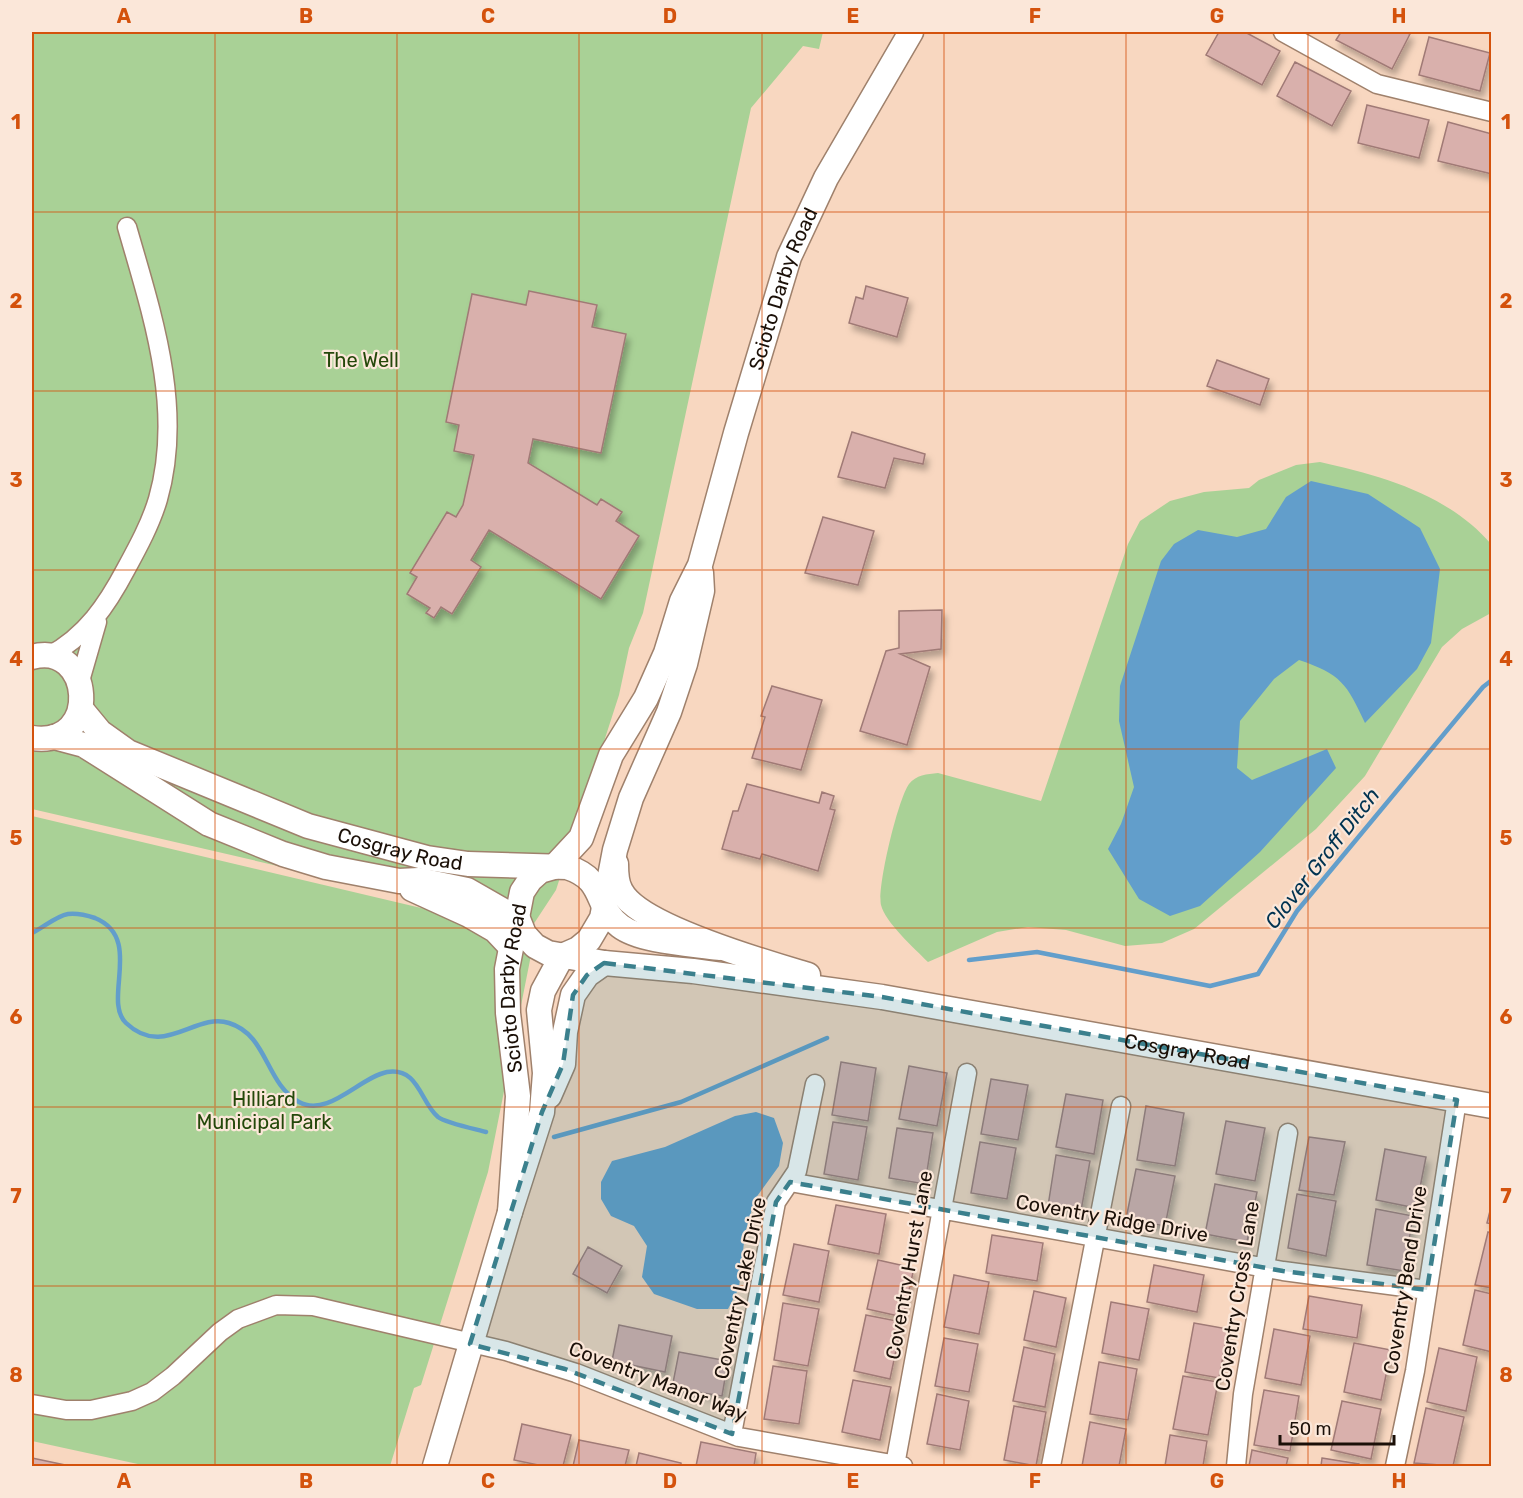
<svg xmlns="http://www.w3.org/2000/svg" width="1523" height="1498" viewBox="0 0 1523 1498" font-family="Rubik,sans-serif">
	<style>
		.green { fill: #a9d196 }
		.water { fill: #629ecb }
		.lines { fill: none; stroke-linecap: round; stroke-linejoin: round }
		.stream { stroke: #629ecb; stroke-width: 4.5 }
		.building { fill: #d9b0ac; stroke: #a07a76; stroke-width: 1.5; filter: url(#shadow) }
		.minor-casing { stroke: #9f816c; stroke-width: 21 }
		.secondary-casing { stroke: #9f816c; stroke-width: 27 }
		.minor { stroke: #fff; stroke-width: 18 }
		.secondary { stroke: #fff; stroke-width: 24 }
		.marked { fill: #3b808d; fill-opacity: 0.2; stroke: #3b808d; stroke-width: 4.5; stroke-dasharray: 12 8; stroke-linejoin: round }
		.grid { fill: none; stroke: #d4520c; stroke-width: 1.5; stroke-opacity: 0.55 }
		.labels { text-anchor: middle; dominant-baseline: central; stroke-width: 4.5; stroke-linejoin: round; paint-order: stroke }
		.street-label { font-size: 20px; fill: #1b1008; stroke: #fbe7d9 }
		.park-label { font-size: 20px; fill: #24480a; stroke: #fbe7d9 }
		.water-label { font-size: 21px; font-style: italic; fill: #003351; stroke: #fbe7d9 }
		.neatline { fill: none; stroke: #d4520c; stroke-width: 2 }
		.grid-label { font-size: 20px; text-anchor: middle; font-weight: bold; fill: #d4520c }
	</style>
	<defs>
		<filter id="shadow"><feDropShadow dx="3.5" dy="6" stdDeviation="3" flood-color="#0004"/></filter>
	</defs>
	<rect width="100%" height="100%" fill="#f8d7c0"/>
	<!-- green -->
	<path class="green" d="M32,32H823L819,49L803,46L751,108L643,613L629,648L619,695L556,890L533,925L32,809Z
		M1320,462C1382,476 1448,494 1491,544V613L1462,629L1442,647L1365,776L1316,829L1194,929L1162,943L1125,946L1066,930L1028,927L997,932L928,962C915,949 885,922 881,905C877,887 898,799 909,784C916,775 927,774 938,773L1041,801L1128,544L1140,521L1170,501L1204,492L1249,488L1259,480L1296,465Z
		M32,816L535,935L488,1172L421,1385L414,1388L390,1466H147L32,1441Z"/>
	<!-- water -->
	<path class="water" d="M1311,481L1368,494L1420,528L1440,569L1431,643L1417,669L1365,723C1347,684 1341,674 1299,660L1274,679L1240,721L1237,768L1252,780L1327,749L1336,768L1260,852L1200,906L1170,916L1139,899L1108,849L1121,824L1134,787L1119,721L1120,686L1161,561L1174,544L1198,530L1237,537L1266,529L1286,497Z
		M756,1112L774,1118L783,1143L779,1166L755,1199L745,1233L739,1288L728,1309H697L654,1294L642,1277L647,1246L634,1226L611,1216L601,1199V1182L612,1161L665,1147L735,1116Z"/>
	<g class="lines">
		<!-- stream -->
		<path class="stream" d="M32,933C43,928 56,916 68,914C77,913 86,915 95,918C144,938 102,1000 126,1023C164,1059 195,1012 229,1023C268,1035 265,1083 299,1102C328,1118 360,1077 387,1072C419,1067 420,1102 438,1117C446,1123 475,1129 486,1132
			M969,960L1037,952L1210,986L1258,974L1297,911L1483,687L1492,680
			M554,1137L681,1102L827,1038"/>
	</g>
	<!-- building -->
	<path class="building" d="M1219,32H1245L1280,51L1262,85L1206,55Z
		M1341,32H1405L1410,34L1392,69L1336,40Z
		M1429,37L1490,53L1480,91L1419,75Z
		M1295,62L1351,91L1332,126L1277,96Z
		M1367,105L1429,120L1419,158L1358,143Z
		M1448,122L1492,134V174L1438,161Z
		M866,286L908,298L897,337L849,323L856,297L863,299Z
		M529,291L597,305L592,327L626,334L601,453L533,439L528,463L597,505L601,499L622,512L616,521L639,536L601,599L489,530L471,560L481,567L452,614L441,607L434,618L426,613L430,608L407,594L417,577L410,573L447,512L456,517L463,505L474,455L454,451L459,425L446,422L472,294L526,305Z
		M1217,360L1269,379L1260,405L1207,386Z
		M852,432L925,454L923,464L894,458L885,488L838,477Z
		M823,517L874,531L858,585L805,573Z
		M942,610L941,649L900,654L930,667L907,745L860,731L886,651L899,648V611Z
		M772,686L822,700L801,770L752,758L765,717L761,716Z
		M747,784L819,803L822,792L834,796L830,809L835,810L818,871L762,854L760,859L722,849L733,811H738Z
		M841,1062L876,1068L868,1121L832,1115Z
		M909,1066L947,1073L937,1126L899,1119Z
		M991,1079L1028,1085L1018,1140L981,1134Z
		M1066,1094L1103,1100L1094,1154L1056,1147Z
		M1146,1106L1184,1113L1175,1166L1137,1160Z
		M1226,1121L1265,1128L1255,1181L1216,1174Z
		M833,1122L867,1127L858,1180L824,1174Z
		M897,1128L933,1133L925,1184L889,1178Z
		M1309,1137L1345,1142L1334,1195L1299,1190Z
		M980,1142L1016,1148L1007,1199L971,1193Z
		M1385,1149L1426,1157L1416,1208L1376,1200Z
		M1056,1155L1090,1161L1081,1211L1048,1206Z
		M1136,1169L1175,1176L1165,1226L1126,1219Z
		M1215,1184L1257,1192L1247,1242L1205,1234Z
		M1297,1194L1336,1201L1326,1256L1288,1248Z
		M1492,1203V1224L1487,1223Z
		M836,1205L886,1214L879,1254L828,1244Z
		M1376,1209L1413,1216L1404,1271L1367,1265Z
		M1488,1232L1492,1233V1288L1475,1285Z
		M992,1235L1043,1243L1037,1281L986,1273Z
		M794,1244L829,1251L819,1302L783,1295Z
		M588,1247L622,1266L607,1293L573,1274Z
		M878,1260L914,1268L903,1317L867,1309Z
		M1154,1265L1204,1275L1197,1312L1147,1302Z
		M954,1275L989,1282L979,1334L944,1327Z
		M1475,1290L1492,1294V1352L1463,1345Z
		M1034,1291L1066,1298L1056,1347L1024,1340Z
		M1309,1296L1362,1305L1357,1338L1303,1329Z
		M1111,1302L1149,1309L1139,1360L1102,1353Z
		M783,1303L819,1309L808,1366L774,1360Z
		M866,1315L902,1322L890,1379L854,1371Z
		M1194,1323L1228,1329L1219,1378L1185,1372Z
		M619,1325L672,1336L665,1372L612,1361Z
		M1274,1329L1310,1336L1301,1385L1265,1378Z
		M944,1338L978,1344L969,1392L935,1386Z
		M1354,1343L1391,1350L1381,1400L1344,1392Z
		M1024,1347L1055,1354L1045,1407L1013,1401Z
		M1439,1348L1477,1357L1466,1411L1427,1402Z
		M679,1352L728,1361L722,1396L672,1388Z
		M1099,1362L1137,1369L1128,1420L1090,1414Z
		M773,1366L807,1371L799,1424L764,1419Z
		M1183,1376L1218,1382L1208,1435L1173,1429Z
		M853,1380L891,1387L880,1440L842,1432Z
		M1264,1390L1299,1396L1290,1451L1254,1445Z
		M937,1394L969,1401L960,1450L927,1444Z
		M1342,1401L1381,1409L1371,1459L1331,1450Z
		M1014,1406L1046,1412L1036,1466L1004,1460Z
		M1426,1408L1464,1417L1453,1466L1414,1463Z
		M1090,1422L1126,1429L1119,1466H1082Z
		M522,1424L571,1435L563,1466H543L514,1460Z
		M1170,1435L1207,1441L1203,1466H1165Z
		M579,1440L629,1450L625,1466H573Z
		M701,1442L756,1453L754,1466H696Z
		M1252,1450L1288,1458L1286,1466H1249Z
		M639,1453L681,1463V1466H636Z
		M32,1458L70,1466H32Z
		M1322,1458L1359,1464V1466H1321Z"/>
	<g class="lines">
		<!-- minor casing -->
		<g class="minor-casing">
			<path id="minor" d="M1283,32L1377,84L1492,112
				M49,656C86,636 107,605 126,569C138,547 151,523 158,499C184,408 152,314 127,227
				M80,681L97,622
				M790,1182L1283,1271L1427,1290
				M32,1404L66,1410H91L132,1401L152,1392L173,1376L220,1332L238,1319L276,1305L313,1306L506,1351L576,1373L739,1437L903,1466
				M732,1434L776,1202L797,1171L815,1084
				M895,1465L967,1073
				M1051,1466L1121,1106
				M1236,1466L1243,1394L1288,1133
				M1395,1466L1415,1371L1457,1100"/>
		</g>
		<!-- secondary casing -->
		<g class="secondary-casing">
			<g id="secondary">
				<path d="M32,657C92,640 103,748 32,738"/>
				<path id="s1" d="M81,709L100,732L128,752L308,826L427,858L468,864L567,867C607,880 593,905 620,926C641,942 693,944 719,948"/>
				<path id="s2" d="M54,737L84,745L209,824L283,854L326,867L399,881L419,880L467,890L518,919L524,934L535,946L548,953L604,963L693,971L882,997L1492,1106"/>
				<path d="M616,864C616,874 616,883 621,891C640,927 768,963 808,975"/>
				<path d="M412,889L469,915L495,930L510,946"/>
				<path d="M549,1096L563,1064L565,1032L573,995L587,975L604,963"/>
				<path id="s3" d="M510,1212L518,1096L508,1013L507,969L522,892L530,880L540,871L554,867L581,838L611,755L646,698L666,653L682,601L700,565L736,433L789,257L826,178L911,32"/>
				<path d="M435,1466L510,1212L542,1112L545,1073L539,1010L543,991L562,956L578,949L589,940L602,918L615,850L631,798L669,712L685,664L702,591L701,573"/>
			</g>
		</g>
		<!-- minor -->
		<use href="#minor" class="minor"/>
		<!-- secondary -->
		<use href="#secondary" class="secondary"/>
	</g>
	<!-- marked area -->
	<path class="marked" d="M604,963L882,997L1457,1100L1427,1290L1283,1271L790,1182L776,1202L732,1434L565,1369L470,1344L542,1112L563,1064L573,995L587,975Z"/>
	<!-- grid -->
	<path class="grid" d="M215,32V1466M397,32V1466M579,32V1466M762,32V1466M944,32V1466M1126,32V1466M1308,32V1466M32,212H1492M32,391H1492M32,570H1492M32,749H1492M32,928H1492M32,1107H1492M32,1286H1492"/>
	<g class="labels">
		<!-- street labels -->
		<g class="street-label">
			<text stroke="none"><textPath href="#s3" startOffset="992">Scioto Darby Road</textPath></text>
			<text stroke="none"><textPath href="#s1" startOffset="354">Cosgray Road</textPath></text>
			<text stroke="none"><textPath href="#s3" startOffset="225">Scioto Darby Road</textPath></text>
			<text stroke="none"><textPath href="#s2" startOffset="1200">Cosgray Road</textPath></text>
			<text transform="translate(1112 1218) rotate(10)">Coventry Ridge Drive</text>
			<text transform="translate(909 1265) rotate(-80)">Coventry Hurst Lane</text>
			<text transform="translate(1405 1280) rotate(-81)">Coventry Bend Drive</text>
			<text transform="translate(740 1288) rotate(-78)">Coventry Lake Drive</text>
			<text transform="translate(1237 1296) rotate(-81)">Coventry Cross Lane</text>
			<text transform="translate(658 1381) rotate(21)">Coventry Manor Way</text>
		</g>
		<!-- park labels -->
		<g class="park-label">
			<text x="361" y="360">The Well</text>
			<text x="264" y="1099">Hilliard<tspan x="264" dy="23">Municipal Park</tspan></text>
		</g>
		<!-- water labels -->
		<g class="water-label">
			<text transform="translate(1322 858) rotate(-52)">Clover Groff Ditch</text>
		</g>
	</g>
	<!-- border -->
	<rect width="1523" height="1498" fill="none" stroke="#fbe7d9" stroke-width="66"/>
	<!-- scale -->
	<path d="M1280 1435v9h114v-9" fill="none" stroke="#1b1008" stroke-width="3"/>
	<text x="1289" y="1435" font-size="18" fill="#1b1008" stroke="#fbe7d9" stroke-width="4.5" paint-order="stroke">50 m</text>
	<rect x="33" y="33" width="1457" height="1432" class="neatline"/>
	<g class="grid-label">
		<text x="124" y="23">A</text>
		<text x="306" y="23">B</text>
		<text x="488" y="23">C</text>
		<text x="670" y="23">D</text>
		<text x="853" y="23">E</text>
		<text x="1035" y="23">F</text>
		<text x="1217" y="23">G</text>
		<text x="1399" y="23">H</text>
		<text x="16" y="129">1</text>
		<text x="1506" y="129">1</text>
		<text x="16" y="308">2</text>
		<text x="1506" y="308">2</text>
		<text x="16" y="487">3</text>
		<text x="1506" y="487">3</text>
		<text x="16" y="666">4</text>
		<text x="1506" y="666">4</text>
		<text x="16" y="845">5</text>
		<text x="1506" y="845">5</text>
		<text x="16" y="1024">6</text>
		<text x="1506" y="1024">6</text>
		<text x="16" y="1203">7</text>
		<text x="1506" y="1203">7</text>
		<text x="16" y="1382">8</text>
		<text x="1506" y="1382">8</text>
		<text x="124" y="1488">A</text>
		<text x="306" y="1488">B</text>
		<text x="488" y="1488">C</text>
		<text x="670" y="1488">D</text>
		<text x="853" y="1488">E</text>
		<text x="1035" y="1488">F</text>
		<text x="1217" y="1488">G</text>
		<text x="1399" y="1488">H</text>
	</g>
</svg>
